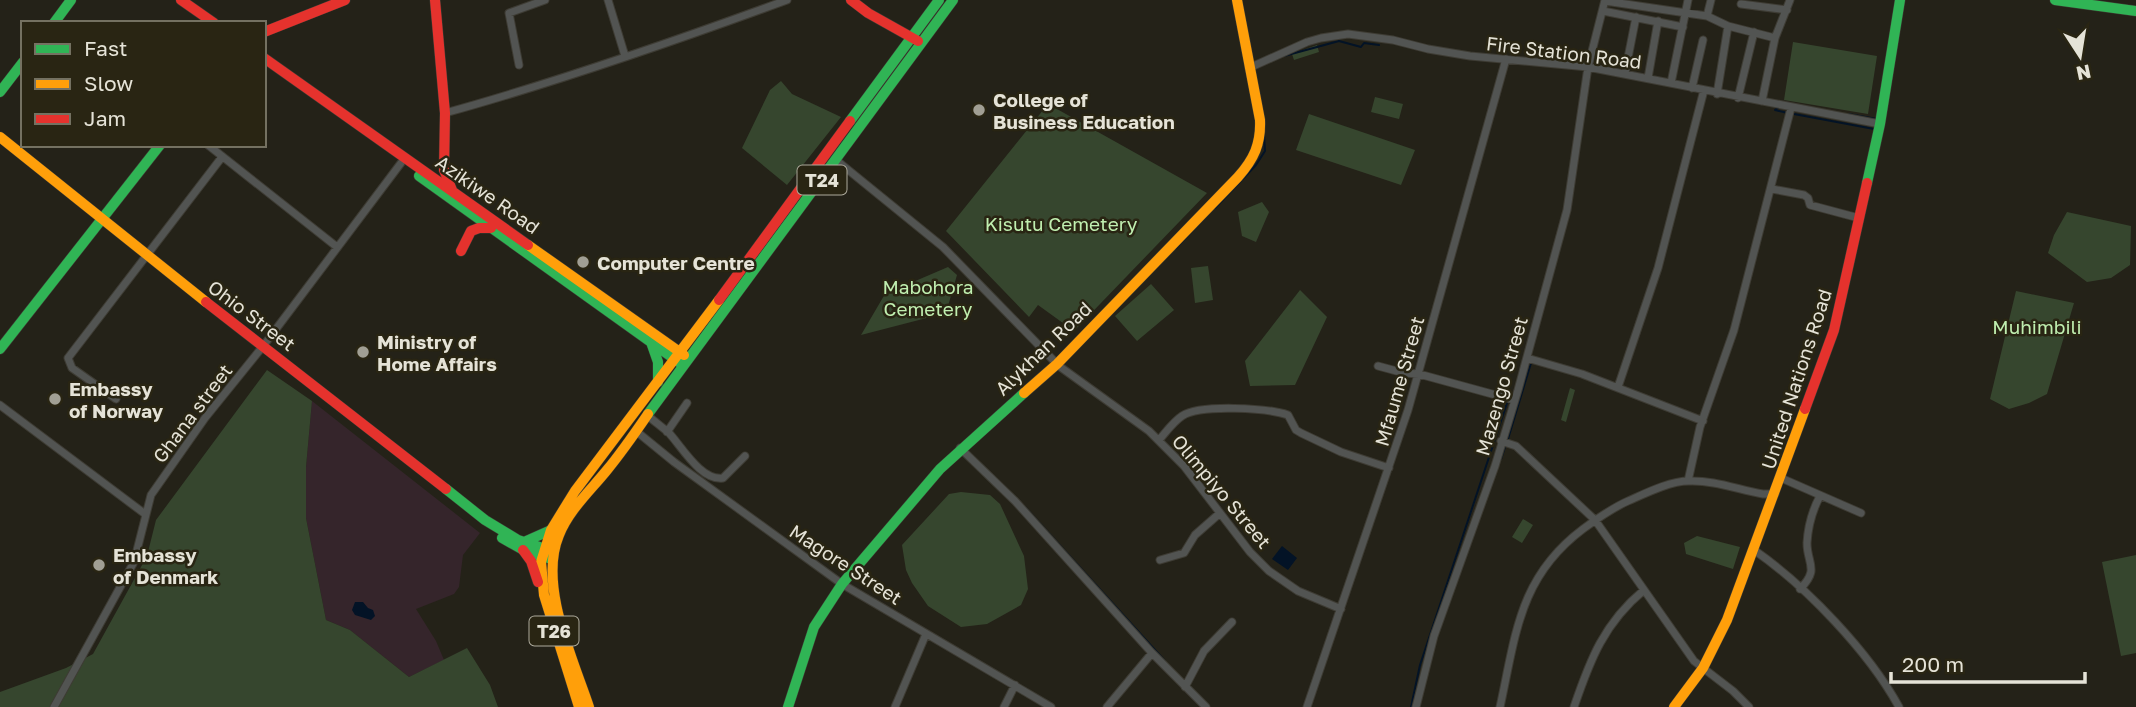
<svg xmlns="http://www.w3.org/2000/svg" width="2136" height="707" viewBox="0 0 2136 707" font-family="'Golos Text',sans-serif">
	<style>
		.commercial { fill: #35252b }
		.green { fill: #36462e }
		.water { fill: #031326 }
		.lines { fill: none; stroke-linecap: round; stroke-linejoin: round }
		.stream { stroke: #031326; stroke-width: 2 }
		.street-casing { stroke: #3e3c34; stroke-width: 9 }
		.fast-casing { stroke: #3e3c34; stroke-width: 11 }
		.slow-casing { stroke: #3e3c34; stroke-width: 11 }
		.jam-casing { stroke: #3e3c34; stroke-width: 11 }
		.street { stroke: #525452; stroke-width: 7 }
		.fast { stroke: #30b455; stroke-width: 10 }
		.slow { stroke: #ff9f0a; stroke-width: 10 }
		.jam { stroke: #e5322d; stroke-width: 10 }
		.poi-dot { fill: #a19f94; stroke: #292513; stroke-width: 2.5 }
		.labels { text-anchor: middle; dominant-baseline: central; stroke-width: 5; stroke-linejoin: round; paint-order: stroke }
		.shield { fill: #292513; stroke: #adaa9c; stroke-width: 2 }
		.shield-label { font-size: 18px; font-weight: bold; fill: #e5e3d7 }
		.street-label { font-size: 19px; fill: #e5e3d7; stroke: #292513 }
		.poi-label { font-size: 19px; font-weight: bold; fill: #e5e3d7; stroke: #292513; text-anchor: start }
		.park-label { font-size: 19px; fill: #c0efb0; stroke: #292513 }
	</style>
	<rect width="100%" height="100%" fill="#242218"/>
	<!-- commercial -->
	<path class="commercial" d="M312,401L480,533L463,555L459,587L454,594L416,609L436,641L444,660L409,677L350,630L326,620L306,518V467Z"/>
	<!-- green -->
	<path class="green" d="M1793,42L1877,56L1868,114L1784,100Z
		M1317,45L1319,52L1294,60L1292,54Z
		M781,81L792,94L841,117L787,185L742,148L770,90Z
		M1375,97L1403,104L1399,119L1371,112Z
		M1048,104L1207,193L1074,331L1038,305L1029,317L946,231Z
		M1309,114L1415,150L1401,185L1296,150Z
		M1262,202L1269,212L1256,242L1242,236L1238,212Z
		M2067,212L2131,226L2130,265L2111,278L2087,282L2048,253L2054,235Z
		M1208,266L1213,300L1195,303L1191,268Z
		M948,267L957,275L946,313L861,335L885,294Z
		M1151,284L1174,310L1137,341L1115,316Z
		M1300,290L1327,317L1295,385L1250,386L1245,361Z
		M2016,291L2074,303L2047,394L2029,403L2009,409L1990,399Z
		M267,370L312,401L306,467V518L326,620L350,630L409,677L467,648L490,685L498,707H0V692L66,668L93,654L147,556L156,520Z
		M1570,388L1575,390L1566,422L1561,420Z
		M961,492L990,495L1000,504L1024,556L1028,589L1021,605L987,624L961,627L928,606L912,583L906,570L902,545L949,494Z
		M1523,519L1533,525L1522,543L1512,537Z
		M1697,536L1740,547L1733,569L1686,554L1684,543Z
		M2136,555V653L2121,656L2102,562Z"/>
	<!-- water -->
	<path class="water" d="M1282,546L1297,558L1288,570L1272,559Z
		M355,602H363L368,608L373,610L375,616L371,620L355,615L352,610Z"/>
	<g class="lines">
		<!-- stream -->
		<path class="stream" d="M1284,56L1339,41L1361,47L1364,43L1379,45
			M1779,107L1775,110L1788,113
			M1794,114L1874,129
			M1848,114L1877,119
			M1215,208L1256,165L1265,151L1264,135
			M1176,248L1208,214
			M1508,439L1531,363
			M1501,459L1506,444
			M1025,507L1165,661
			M1411,707L1420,665L1507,403L1504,401"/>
		<!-- street casing -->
		<g class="street-casing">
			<path id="street" d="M608,0L625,56
				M1605,1L1707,16L1728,26L1775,38
				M1741,4L1787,10
				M1603,11L1683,27
				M1707,16L1711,0
				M519,65L509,13L545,0
				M1249,68L1307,42L1321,38L1348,34L1393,40L1428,49L1470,56L1588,67L1880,124
				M1625,73L1636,17
				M1648,78L1658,21
				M1671,83L1688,0
				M1692,88L1703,40
				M1717,94L1728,26
				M1738,98L1754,32
				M1762,101L1775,38L1790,0
				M445,113C561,81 675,41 787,0
				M208,145L337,247
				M836,160L943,247L1059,366L1149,431L1184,466L1250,552L1269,571L1298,591L1341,609
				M1772,189L1804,195L1808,198L1810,205L1855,217
				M1527,358L1582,374L1703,421
				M1378,366L1404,373L1419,374L1514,400
				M1618,387L1658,268L1704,90
				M116,399L72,368L68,358L222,157
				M0,405L145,514
				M647,415C654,421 662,427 669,433C682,447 701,481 723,478L745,456
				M636,431L674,462L842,584L1051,707
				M667,432L687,403
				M1159,440C1166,432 1173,422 1182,416C1200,404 1268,408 1288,415L1296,430L1301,433L1341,452L1389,468
				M1501,441L1516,446L1595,520L1694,661L1733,691L1749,707
				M960,448L1015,501L1152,653L1206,707
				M1781,478L1861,513
				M1688,481L1700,427L1734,330L1791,108
				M1754,550C1806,586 1869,652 1899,707
				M1160,560L1184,553L1195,535L1220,513
				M1800,589C1820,569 1807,564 1807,543C1808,526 1812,511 1820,496
				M1185,687L1204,651L1232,622
				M54,707L134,562L151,495L205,418L264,345L401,163
				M895,707L926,634
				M1004,707L1015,685
				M1107,707L1152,653
				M1307,707L1408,410L1506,59
				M1416,707L1434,636L1495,466L1518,390L1567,210L1588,67L1605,0
				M1500,707C1516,634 1519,577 1583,529C1598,518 1612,508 1628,501C1646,493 1670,481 1689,481C1714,480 1739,490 1763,494H1775
				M1574,707C1590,660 1604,623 1644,590"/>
		</g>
		<!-- fast casing -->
		<g class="fast-casing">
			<path id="fast" d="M2055,0L2136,11
				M54,23L71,0
				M0,92L23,62
				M850,121L939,0
				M419,176L680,363
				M1867,183L1880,124L1900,0
				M651,342L658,362V382
				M0,349L160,145
				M648,414L953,0
				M446,489L485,520L518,540L552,551
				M502,538L527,552L548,558
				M524,542L551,530
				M788,707L814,627L842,584L940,469L1024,393"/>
		</g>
		<!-- slow casing -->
		<g class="slow-casing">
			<path id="slow" d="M0,137L206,302
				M528,245L684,355
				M1024,393L1057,364L1238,177C1254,159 1261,144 1260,120L1237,0
				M579,707L544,595L541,562L551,530L575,491L719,300
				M589,707C573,659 538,585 559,535C569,510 590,491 607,470C622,452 635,433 648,414
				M1674,707L1703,668L1727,620L1805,409"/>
		</g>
		<!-- jam casing -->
		<g class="jam-casing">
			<path id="jam" d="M181,0L214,23
				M435,0L445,113L444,170L452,190
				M851,0L868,13L918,41
				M264,32L345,0
				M264,58L528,245
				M461,251L471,231L479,228H491
				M719,300L850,121
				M206,302L446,489
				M1805,409L1834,330L1867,183
				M523,550L531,561L538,582"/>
		</g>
		<!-- street -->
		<use href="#street" class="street"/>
		<!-- fast -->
		<use href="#fast" class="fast"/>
		<!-- slow -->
		<use href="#slow" class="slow"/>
		<!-- jam -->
		<use href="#jam" class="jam"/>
	</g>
	<!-- markers -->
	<g class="poi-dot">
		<circle cx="979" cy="110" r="7"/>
		<circle cx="583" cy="262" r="7"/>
		<circle cx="363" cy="352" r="7"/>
		<circle cx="55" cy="399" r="7"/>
		<circle cx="99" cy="565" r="7"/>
	</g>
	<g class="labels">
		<!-- shield labels -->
		<g class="shield">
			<rect x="797.5" y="165.5" width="49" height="29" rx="5"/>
			<rect x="529.5" y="616.5" width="49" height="29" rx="5"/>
		</g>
		<g class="shield-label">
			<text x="822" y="180">T24</text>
			<text x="554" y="631">T26</text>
		</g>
		<!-- street labels -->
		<g class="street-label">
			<text transform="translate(1564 52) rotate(7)">Fire Station Road</text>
			<text transform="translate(488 194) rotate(35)">Azikiwe Road</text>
			<text transform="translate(252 315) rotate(37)">Ohio Street</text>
			<text transform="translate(1043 348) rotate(-44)">Alykhan Road</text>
			<text transform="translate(1796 379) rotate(-72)">United Nations Road</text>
			<text transform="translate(1399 381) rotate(-74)">Mfaume Street</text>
			<text transform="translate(1501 386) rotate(-74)">Mazengo Street</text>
			<text transform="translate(192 413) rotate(-53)">Ghana street</text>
			<text transform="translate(1222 491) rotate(50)">Olimpiyo Street</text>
			<text transform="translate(846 564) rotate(33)">Magore Street</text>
		</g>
		<!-- poi labels -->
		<g class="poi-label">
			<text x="993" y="99">College of<tspan x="993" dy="22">Business Education</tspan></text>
			<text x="597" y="262">Computer Centre</text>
			<text x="377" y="341">Ministry of<tspan x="377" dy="22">Home Affairs</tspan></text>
			<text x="69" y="388">Embassy<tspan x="69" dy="22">of Norway</tspan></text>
			<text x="113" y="554">Embassy<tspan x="113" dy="22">of Denmark</tspan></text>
		</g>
		<!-- park labels -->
		<g class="park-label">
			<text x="1061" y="223">Kisutu Cemetery</text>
			<text x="928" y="286">Mabohora<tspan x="928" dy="22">Cemetery</tspan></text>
			<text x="2037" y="326">Muhimbili</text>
		</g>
	</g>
	<!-- legend -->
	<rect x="21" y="21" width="245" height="126" fill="#292513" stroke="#747161" stroke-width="2"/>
	<rect x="35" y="44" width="35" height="10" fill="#30b455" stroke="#747161" stroke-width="2"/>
	<text x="84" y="56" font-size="21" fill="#e5e3d7">Fast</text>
	<rect x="35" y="79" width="35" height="10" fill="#ff9f0a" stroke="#747161" stroke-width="2"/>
	<text x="84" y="91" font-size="21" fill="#e5e3d7">Slow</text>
	<rect x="35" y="114" width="35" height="10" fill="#e5322d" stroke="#747161" stroke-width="2"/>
	<text x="84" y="126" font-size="21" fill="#e5e3d7">Jam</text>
	<!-- north arrow -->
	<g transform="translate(2080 56) rotate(168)" stroke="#292513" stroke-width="5" paint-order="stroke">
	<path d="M0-5L12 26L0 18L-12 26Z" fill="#e5e3d7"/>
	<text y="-10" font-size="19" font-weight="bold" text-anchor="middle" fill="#e5e3d7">N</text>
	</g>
	<!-- scale -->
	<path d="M1891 672v10h194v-10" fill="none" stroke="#e5e3d7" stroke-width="3.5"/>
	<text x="1902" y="672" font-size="21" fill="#e5e3d7" stroke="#292513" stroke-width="5" paint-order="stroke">200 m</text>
</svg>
